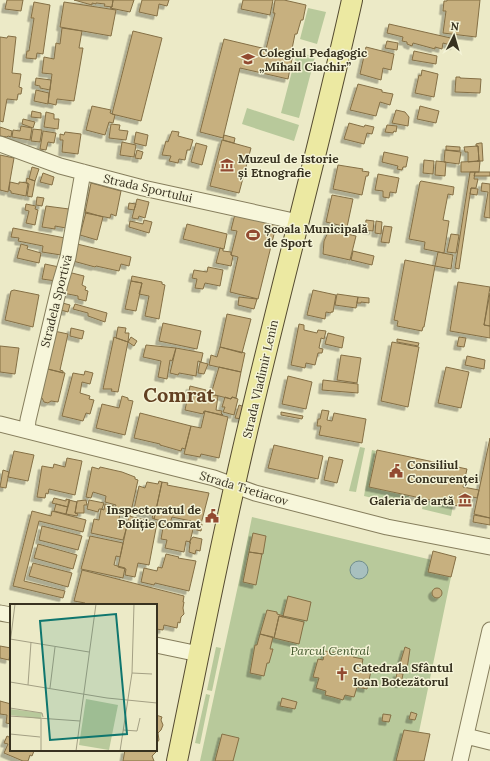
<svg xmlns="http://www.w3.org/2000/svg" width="490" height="761" viewBox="0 0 490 761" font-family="Lora,serif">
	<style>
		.green { fill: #b8c99b }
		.water { fill: #a8c0bf; stroke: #6f8d8e }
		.building { fill: #c7b07f; stroke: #846f45; filter: url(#shadow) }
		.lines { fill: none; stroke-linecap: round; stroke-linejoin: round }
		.minor-casing { stroke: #867e5d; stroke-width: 17 }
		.major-casing { stroke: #554b31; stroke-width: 22 }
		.minor { stroke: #f7f6da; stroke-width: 15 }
		.major { stroke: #ece9a2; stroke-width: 20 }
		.labels { text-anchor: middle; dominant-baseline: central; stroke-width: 3; stroke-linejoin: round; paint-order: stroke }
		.poi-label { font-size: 12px; font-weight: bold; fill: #383220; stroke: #f4f3d6; text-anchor: start }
		.street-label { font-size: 12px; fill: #383220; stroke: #f4f3d6 }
		.park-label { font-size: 12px; font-style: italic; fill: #3d5328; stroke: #f4f3d6 }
		.town-label { font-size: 20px; font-weight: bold; fill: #624022; stroke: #f4f3d6 }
		.inset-road { fill: none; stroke: #a4a084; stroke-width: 1 }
		.view { fill: #0f766e; fill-opacity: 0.15; stroke: #0f766e; stroke-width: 2 }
		.inset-edge { fill: none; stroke: #383220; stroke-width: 2 }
	</style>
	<defs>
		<filter id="shadow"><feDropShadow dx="-3.5" dy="3.5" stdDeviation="0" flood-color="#0004"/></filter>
	</defs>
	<rect width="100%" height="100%" fill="#eceac7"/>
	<!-- green -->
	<path class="green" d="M308,8L326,12L317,44L300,39Z
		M297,52L315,57L299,118L281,113Z
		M247,108L299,125L294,141L242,124Z
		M360,447L365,448L356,492L349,491Z
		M372,450L376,451L369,487L409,496L407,506L364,496Z
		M424,500L453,506L451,516L422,509Z
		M252,517L432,560L429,572L451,577L419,732L417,733L404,730L396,761H200L239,581Z
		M216,647L221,648L212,691L207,690Z
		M206,694L210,695L200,744L195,743Z"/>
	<!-- water -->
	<path class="water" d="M350 570a9 9 0 1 1 18 0a9 9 0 1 1-18 0Z"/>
	<!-- building -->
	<path class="building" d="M7,0H23L21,11L5,9Z
		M74,0H113L112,7L104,6L105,4L96,3V4L92,3V5Z
		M113,0H134L130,12L110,8L112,7Z
		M142,0H169L167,6L159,4L157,16L139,12Z
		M243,0H273L270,15L241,9Z
		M275,0H284L306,5L303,20H301L297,34H295L292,49H294L288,79L240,68L223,138L200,132L224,39L266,49L275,13H273Z
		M447,0H480L476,37L443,33L446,11H443L444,1H447Z
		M34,2L50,5L43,54L37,53L36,59L26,58L27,51H29L34,18H31Z
		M64,2L116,10L111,36L60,27Z
		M389,24L455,39L454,46L443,43L442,49L435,47V49L413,43L412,46L407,44V42L402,41L403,37L387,33Z
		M62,28L82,31L79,48H83L74,101L57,99L56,105L48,103L52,74L42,73L44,57L54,59L56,43L60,44Z
		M133,31L162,38L141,121L112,114Z
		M8,36L16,37L12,73L21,74L19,87L22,88L21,94H18L17,100L7,99L3,122L0,121V37L7,38Z
		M387,41L398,43L397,50L385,48Z
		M366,47L394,54L391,70L383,68L381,80L360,74Z
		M414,51L437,56L436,64L412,60Z
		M422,70L438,74L434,97L415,93L419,75L421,76Z
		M456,77H460V78L481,79L480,93L455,92Z
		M36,78L51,80L50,90L40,88V86L35,85Z
		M358,84L382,90V92L393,94L390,105L380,102L376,116L350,110Z
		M36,90L49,93L48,104L34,101Z
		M92,106L111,110L110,113L115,115L113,123L109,122L105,135L86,130Z
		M420,106L439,111L436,123L417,119Z
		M396,110L405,112L409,117L408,126L392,123Z
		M32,111L41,113V118L31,117Z
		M46,112L54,114V119H59L58,129L44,127Z
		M23,119L35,122L33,128L22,124Z
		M349,123L364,127L365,125L374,127L372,134L367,133L364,144L344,139Z
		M111,124L120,125L119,130L128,131L126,140L109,138Z
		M387,125L397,126L396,132L394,131L393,133L385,132Z
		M21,126L32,128L30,140L12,137L13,130L20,131Z
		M0,127L12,131L11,137L8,136L7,137L0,136Z
		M33,129L42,130L40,142L31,141Z
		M43,131L56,133L54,143L48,142L46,150L40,149Z
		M172,131L179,132L178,136L193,140L190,150H187L185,160L179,159L178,163L169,161L171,156L162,155L166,141L168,142Z
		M65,132L81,134L78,154L62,152L63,140H60V134L64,135Z
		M136,132L148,135L146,146L134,143Z
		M224,135L235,138L234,143L223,140Z
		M222,140L251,148L239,193L210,186Z
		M122,142L136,145L134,157L120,155Z
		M196,143L207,146L202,165L191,162Z
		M480,143H482L483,161H477H479L478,146H476V144Z
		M446,146L460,147V151L446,150Z
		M478,146L479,161L468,162V152H465L464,147Z
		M137,150L143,152L141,159L135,158Z
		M445,150L461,152L459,164L444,162Z
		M384,152L408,157L406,167H403L402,170L397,169L398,166L382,162Z
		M0,155L14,158L8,192L0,190Z
		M424,160L434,161L433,174L423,173Z
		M436,161L446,162L445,176L435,175Z
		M480,161L479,172H461V162Z
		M338,165L363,169L362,171L369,172L368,176H366L362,195L333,189Z
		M32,167L39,169L35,181L29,179Z
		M470,172H475L474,179H478L476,188H471L459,269L455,268Z
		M475,172H490V176H474Z
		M43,173L54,177L52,185L40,182Z
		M378,174L399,178L396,193L390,192L389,198L383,197V191L375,190Z
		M27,178L35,181L32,197L27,196L29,184L26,183Z
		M421,181L454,187L453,195L448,194L443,220L449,221L444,253L424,249L425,242L409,239L420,182Z
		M10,182L19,184V182L28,183L26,196L11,193V191L9,190Z
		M91,183L121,191L116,216L111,214L110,218L85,213Z
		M482,183L490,184V218L484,217L488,192L481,191Z
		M471,188L478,189L477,195L470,194Z
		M332,195L353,199L347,227L326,222Z
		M37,197L44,198L42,206L36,205Z
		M137,199L149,202L145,218L139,216L138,219L132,218Z
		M129,203L136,204L134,210L128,209Z
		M26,204L36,206L35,209L38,210L35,225L26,223L29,211L25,210Z
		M46,206L69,209L66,228L55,226V229L42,227Z
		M86,212L103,217L97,240L80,235Z
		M235,214L277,222L258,299L230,292L238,257L231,255L237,231L231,230Z
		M144,220L152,222L149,233L129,227L130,221L143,224Z
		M366,220L374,221L373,231L365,230Z
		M376,221L382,222L381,234L375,233Z
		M187,224L227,234L224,249L183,239Z
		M384,226L392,227L389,243L381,242Z
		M13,228L65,238L61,255L42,252L43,246L18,241L19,238L11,237Z
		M329,230L356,236L350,260L323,254L324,241Z
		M451,234L459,235L456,253L447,252Z
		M21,244L28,246L27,249L41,253L39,263L17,258Z
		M77,244L131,257L129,266L121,264L119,271L96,266L95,267L73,261Z
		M220,248L223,249V251L231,252V255L233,256L231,266L216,263Z
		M353,251L374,256L372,265L351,260Z
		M438,252L453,255L451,269L435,266Z
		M405,260L435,266L424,327H423L422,331L397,326L398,321L394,320Z
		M45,264L59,267L56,281L42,279Z
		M208,267L223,270L220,286L205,283L203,289L195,288L197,279L192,278L194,270L207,272Z
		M68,272L84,276L82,285L86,287L85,290L88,291L86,301L78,299V296L63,293Z
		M132,276L162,282V284L165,285L159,319L145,316L149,296L139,294L142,283L131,281Z
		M131,281L142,283L136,311L125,309Z
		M458,282L490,287L484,325L490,326V338L450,331Z
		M14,290L39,295L33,327L5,320L11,291Z
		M313,290L336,295L333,312H331V313L326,312L325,319L307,315Z
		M490,293V326L484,325Z
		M337,294L358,297L356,308L335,305Z
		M239,297L257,299L254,309L238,305Z
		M358,297L369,298V303L361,302V303H357Z
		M59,302L70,305L68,312L57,309Z
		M75,304L107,313L105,322L88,316V313L73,309Z
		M227,314L251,319L242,353L220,347Z
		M163,323L201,331L197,349L159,341Z
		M299,324L304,325V330L317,333L318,330L326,331L324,339L321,338L319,348L323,349L322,353H318L315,365L306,363L305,368L291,365Z
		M118,327L126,328L125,333H129L128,342L116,338Z
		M71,328L84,331L82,339L70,336Z
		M54,331L68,334L60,370L63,371V373L44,368Z
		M328,333L344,337L342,348L325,344Z
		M114,337L128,342L118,392L111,391L112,389H103Z
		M131,337L137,341L134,346L128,342Z
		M459,337L466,338L464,347L457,346Z
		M397,339L419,343L418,346L397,342Z
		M392,342L419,347L408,407L381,401Z
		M146,345L176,348L172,361L170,360L167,379L158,377L161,361L143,357Z
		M0,346L19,348L15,374L0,372Z
		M220,347L245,353L241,372L209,365L211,355L217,357Z
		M176,348L203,353L201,362L198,361L196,376L179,373L178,375L170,373Z
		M341,355L361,358L357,383L337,380Z
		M467,356L485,360L484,369L465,365Z
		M200,362L208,364L204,374L198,373Z
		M219,367L241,372L236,398L232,397L231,399L211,394Z
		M446,367L469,372L461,408L438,403Z
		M43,368L65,373L58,402L51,401L48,403L44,402L42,398L37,397Z
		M85,371L93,373L90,384L82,382L80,393L90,396L89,399L94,400L90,414L86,413L83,421L62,416L73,373L84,375Z
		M288,376L312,382L306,409L282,404Z
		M323,380L358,384V393L322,390Z
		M190,386L206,390V393L218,396L216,410L222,411L221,413L223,415L204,411L203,414L185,410Z
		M122,396L128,398V400L133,401L125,435L96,428L102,404L119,408Z
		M225,397L231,399L232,397L238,399L234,415L223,412L225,407H222Z
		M239,405L245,407L242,419L235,418Z
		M322,410L329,411L327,420L332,421L334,413L366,419L362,443L319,435L321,426H317L318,419H320Z
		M205,411L228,417L219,458L201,454L200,457L184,454L191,426L201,428Z
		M281,412L303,416L302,419L281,415Z
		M140,413L191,426L185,449L182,448L181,451L160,445V444L134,438Z
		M490,438V518L474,514Z
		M274,445L323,456L318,479L268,468Z
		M377,450L467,469L463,487L479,490L477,498L460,494L458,506L369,487Z
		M14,451L34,455L28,481L8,477Z
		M329,457L343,460L337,483L324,480Z
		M67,458L82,461L75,495L49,489L48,494L46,493L45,498L37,497L42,466L53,468L54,464L65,467Z
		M92,467L99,469L100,467L122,472L135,477V479L138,480L130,516L118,513L119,509L115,508L116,505L105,502L106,496L93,492L91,498L86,497Z
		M3,470L9,472L6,488L0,487Z
		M159,481L162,482L154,519L152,518L153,515L140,513V511L134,509L139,486L145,488L147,482L158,484Z
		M162,482L168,483L167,485L209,493L201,524H202L201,531L189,528L191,521L172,517L170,523L154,519Z
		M54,498L66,501V499L70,500L68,507L52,503Z
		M69,500L77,502L75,513L78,514L77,516L66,514Z
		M86,500L87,505H84V513H75L77,501Z
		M89,500L104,503L102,509H99L98,512L87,509Z
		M56,504L68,507L66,514L54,511Z
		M105,504L114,506L112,512L120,514L118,524L127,526L123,540L91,533L94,519L99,520L101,509L104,510Z
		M32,511L51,516L52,511L86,520L83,532L39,521L24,581L65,591L63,598L13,586Z
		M474,515L490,518V525L473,522Z
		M129,516L157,523L149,565L138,563L135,577L125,575L126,569L118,567Z
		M164,522L189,527V528L193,529L190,542L186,541L184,552L165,548L167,540L161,539Z
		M42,526L82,536L78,550L39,540Z
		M253,533L266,536L263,554L249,552Z
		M90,536L123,543L120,557L116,556L114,565L125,568L123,578L81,569Z
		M193,537L202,539L200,551L196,550L195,554L189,552L190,543H191L189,542Z
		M38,544L77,555L73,569L34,558Z
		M433,551L456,557L451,577L428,572Z
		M249,552L262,554L256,585L243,582Z
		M166,554L179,557L178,558L196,561L189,591L155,583L154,585L141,582L144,568L157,571L158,567L162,568Z
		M33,563L72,573L68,587L29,576Z
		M82,570L184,596L183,602H184L183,608L184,614L181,617L180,623L178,622L177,628L164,625L163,630L156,629V605H85V603L74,601Z
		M432 593a5 5 0 1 1 10 0a5 5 0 1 1-10 0Z
		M288,596L311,602L307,621L283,616Z
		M267,610L277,612V614L284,616L283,617L279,616L274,638L260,634Z
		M279,616L304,622L299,644L274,638Z
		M260,634L273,637L270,649H273L269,663H267L264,676L250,673L255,645H257Z
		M0,646L11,648L9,660L0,658Z
		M405,647L410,649L407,669L399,667Z
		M337,648L354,652L353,657L363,659L361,669L371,671L367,689L357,687L354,697L345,695L343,700L333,697L325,695L326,691L316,688L319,678L313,677L318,659L323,660L325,651L335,653Z
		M397,673L403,674L401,684L395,683Z
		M282,698L297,702L295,709L280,706Z
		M0,701L11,704V724L6,723L7,715L0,714Z
		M411,712L417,714L415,720L409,719Z
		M383,714L391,715L389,722L382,721Z
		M156,715L162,717L161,720L163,725L161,730L158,733L159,740L156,744Z
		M404,730L430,734L424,761H396Z
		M222,734L239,738L233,761H215Z
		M7,736L11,738V750L34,751L32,756L30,755L28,761H23L4,753L8,744L4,743Z
		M156,746V752L152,756L154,761H123L125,750H156Z"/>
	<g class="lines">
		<!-- minor casing -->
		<g class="minor-casing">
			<path id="minor" d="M0,144L60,166L143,188L298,222
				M0,424L214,478L255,493L387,527L490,547
				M27,430L28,420L60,284L68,257L83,172
				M0,613L11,615
				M156,645L199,654
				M466,736L490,742
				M460,761L490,630"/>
		</g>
		<!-- major casing -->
		<g class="major-casing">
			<path id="major" d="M177,761C196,669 214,576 235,484C271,322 316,162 352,0"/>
		</g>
		<!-- minor -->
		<use href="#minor" class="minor"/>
		<!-- major -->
		<use href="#major" class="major"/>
	</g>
	<!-- icons -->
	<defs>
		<g id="university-bare" transform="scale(1.08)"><path d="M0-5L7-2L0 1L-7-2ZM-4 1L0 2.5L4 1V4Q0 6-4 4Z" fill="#924a31" stroke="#f4f3d6" stroke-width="2.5" paint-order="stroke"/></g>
		<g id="museum-bare" transform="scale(1.08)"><path d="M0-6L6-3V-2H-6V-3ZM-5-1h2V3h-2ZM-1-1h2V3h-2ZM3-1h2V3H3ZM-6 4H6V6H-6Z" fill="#924a31" stroke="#f4f3d6" stroke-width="2.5" paint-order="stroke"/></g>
		<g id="stadium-bare" transform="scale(1.08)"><path d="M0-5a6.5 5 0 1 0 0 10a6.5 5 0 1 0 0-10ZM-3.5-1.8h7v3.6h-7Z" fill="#924a31" stroke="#f4f3d6" stroke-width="2.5" paint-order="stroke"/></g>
		<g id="civic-bare" transform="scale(1.08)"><path d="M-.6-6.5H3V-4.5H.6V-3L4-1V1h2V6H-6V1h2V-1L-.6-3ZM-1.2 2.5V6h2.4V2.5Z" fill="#924a31" stroke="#f4f3d6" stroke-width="2.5" paint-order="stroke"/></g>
		<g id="church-bare" transform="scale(1.08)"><path d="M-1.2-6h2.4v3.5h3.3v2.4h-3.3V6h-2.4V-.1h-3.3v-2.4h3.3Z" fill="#924a31" stroke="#f4f3d6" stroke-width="2.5" paint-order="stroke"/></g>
	</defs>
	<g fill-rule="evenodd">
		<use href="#university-bare" x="248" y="59"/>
		<use href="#museum-bare" x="227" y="165"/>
		<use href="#stadium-bare" x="253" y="235"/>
		<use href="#civic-bare" x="396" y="471"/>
		<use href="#museum-bare" x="465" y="500"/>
		<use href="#civic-bare" x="212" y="516"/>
		<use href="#church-bare" x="342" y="674"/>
	</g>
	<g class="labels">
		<!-- poi labels -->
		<g class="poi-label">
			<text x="259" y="52">Colegiul Pedagogic<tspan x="259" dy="14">„Mihail Ciachir”</tspan></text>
			<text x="238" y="158">Muzeul de Istorie<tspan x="238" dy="14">și Etnografie</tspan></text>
			<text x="264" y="228">Școala Municipală<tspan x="264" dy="14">de Sport</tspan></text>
			<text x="407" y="464">Consiliul<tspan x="407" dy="14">Concurenței</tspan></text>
			<text x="454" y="500" text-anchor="end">Galeria de artă</text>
			<text x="201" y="509" text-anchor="end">Inspectoratul de<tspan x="201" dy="14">Poliție Comrat</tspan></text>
			<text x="353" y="667">Catedrala Sfântul<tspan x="353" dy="14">Ioan Botezătorul</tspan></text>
		</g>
		<!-- street labels -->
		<g class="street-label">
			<text transform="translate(148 188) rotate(13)">Strada Sportului</text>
			<text transform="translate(56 301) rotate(-76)">Stradela Sportivă</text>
			<text transform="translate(260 379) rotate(-77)">Strada Vladimir Lenin</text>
			<text transform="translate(244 488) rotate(17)">Strada Tretiacov</text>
		</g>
		<!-- park labels -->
		<g class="park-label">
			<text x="330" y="650">Parcul Central</text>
		</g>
		<!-- town labels -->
		<g class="town-label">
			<text x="179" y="394">Comrat</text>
		</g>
	</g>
	<!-- overview -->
	<g transform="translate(10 604)">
		<rect width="147" height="147" fill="#eceac7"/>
		<path d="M76,95L108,101L99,146L69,141ZM0,105L32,109L31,115L0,111Z" fill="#b8c99b"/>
		<path class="inset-road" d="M0,35L79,48M0,40L5,0M122,69L142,70M0,78L97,94L147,99M18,81L21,38M40,84L45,43M0,104L32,109L33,113M0,112L70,117M113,126L127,127L130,114M0,130L30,133M31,147V115M66,147L86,0M110,147L122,69L124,0"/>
		<path class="view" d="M106,10L117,130L40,136L30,17Z"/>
		<rect width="147" height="147" class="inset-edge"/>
	</g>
	<!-- north arrow -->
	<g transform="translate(454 36) rotate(5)" stroke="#f4f3d6" stroke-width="3" paint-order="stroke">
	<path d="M0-3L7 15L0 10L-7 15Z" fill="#383220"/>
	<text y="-6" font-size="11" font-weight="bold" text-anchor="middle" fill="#383220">N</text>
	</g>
</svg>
